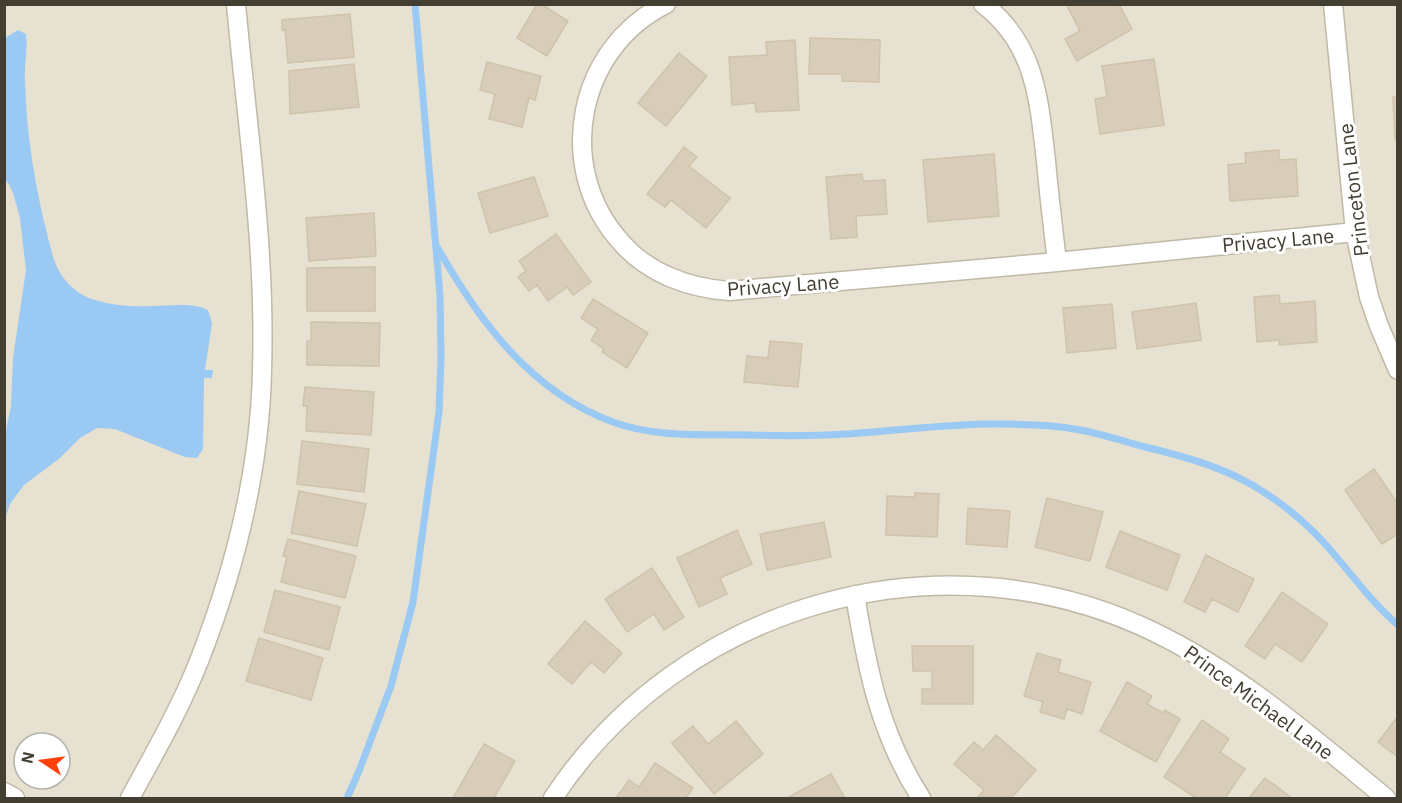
<svg xmlns="http://www.w3.org/2000/svg" width="1402" height="803" viewBox="0 0 1402 803" font-family="'IBM Plex Sans',sans-serif">
	<style>
		.residential { fill: #e6e1d0; fill-rule: evenodd }
		.water { fill: #9ac9f3 }
		.lines { fill: none; stroke-linecap: round; stroke-linejoin: round }
		.stream { stroke: #9ac9f3; stroke-width: 7 }
		.building { fill: #d7cdba; stroke: #cfc3aa; stroke-width: 1.5 }
		.street-casing { stroke: #c0b9a7; stroke-width: 21 }
		.street { stroke: #fff; stroke-width: 18 }
		.labels { text-anchor: middle; dominant-baseline: central; stroke-width: 6; stroke-linejoin: round; paint-order: stroke }
		.street-label { font-size: 20px; fill: #433e32; stroke: #fff }
	</style>
	<rect width="100%" height="100%" fill="#f2eee2"/>
	<!-- residential -->
	<path class="residential" d="M5,5H1397V798H5ZM24,743H60V779H24Z"/>
	<!-- water -->
	<path class="water" d="M18,30L26,34C28,49 24,64 25,79C26,133 35,186 48,238C52,252 54,264 62,276C70,287 82,297 95,300C114,306 135,307 154,306C172,306 192,302 208,310L212,323L205,370H213L212,378H204L203,449L197,458L185,457L115,429L97,428L80,438L60,458L24,485L10,504L5,519V435L11,406L13,358L26,270L20,218L14,196L9,184L4,178L5,38Z"/>
	<g class="lines">
		<!-- stream -->
		<path class="stream" d="M436,245C477,318 530,392 613,422C656,438 706,434 751,435C783,436 815,436 846,434C898,431 950,423 1002,424C1028,424 1055,425 1080,430C1102,434 1123,441 1145,447C1175,454 1206,462 1235,476C1269,492 1302,518 1327,546C1351,573 1371,602 1398,625
			M347,798L359,771L391,686L413,602L439,412L441,358L440,295L415,4"/>
	</g>
	<!-- building -->
	<path class="building" d="M537,4H541L568,21L547,56L517,38Z
		M1066,4H1119L1132,29L1077,61L1065,39L1080,31Z
		M350,14L354,57L288,63L285,29L282,30V20Z
		M810,38L880,40L879,82L842,81V74H809Z
		M795,40L799,110L756,112L755,103L732,105L729,57L767,55L766,42Z
		M679,53L707,76L666,126L638,103Z
		M1154,59L1164,125L1100,134L1095,99L1107,97L1102,66Z
		M487,62L541,76L535,100L529,98L522,127L489,119L495,94L480,90Z
		M354,64L359,107L290,114L289,71Z
		M1393,97H1398V140H1395Z
		M684,147L697,157L689,166L730,198L706,228L671,200L665,207L647,194Z
		M1279,150V160L1296,159L1298,196L1230,201L1228,165L1246,163L1245,153Z
		M994,154L999,216L928,222L923,160Z
		M862,174L863,181L885,180L887,214L856,216L857,237L831,239L826,177Z
		M534,177L548,216L490,233L478,193Z
		M374,213L376,256L309,261L306,218Z
		M556,234L591,282L573,295L567,287L548,301L537,285L529,291L518,277L526,271L519,261Z
		M375,267V311H307V268Z
		M1279,295L1280,304L1315,301L1317,342L1279,345V340L1257,342L1254,297Z
		M593,299L648,333L627,368L602,352L604,349L591,340L598,329L581,318Z
		M1196,303L1201,340L1137,349L1132,312Z
		M1112,304L1116,348L1067,353L1063,308Z
		M311,322L380,323L379,366L307,365V341H311Z
		M770,341L802,344L798,387L744,382L747,356L768,358Z
		M305,387L374,392L371,435L306,431L307,406H303Z
		M302,441L369,449L364,492L297,484Z
		M1374,469L1398,504V534L1382,544L1345,490Z
		M299,491L366,504L357,546L291,533Z
		M915,493L939,494L937,537L886,535L887,496L915,497Z
		M1047,498L1103,512L1090,561L1035,547Z
		M968,508L1010,511L1007,547L966,544Z
		M824,522L831,557L767,570L760,534Z
		M737,530L752,564L720,578L727,594L699,607L677,558Z
		M1120,531L1180,555L1167,590L1106,567Z
		M288,539L356,556L345,598L281,582L287,557L283,556Z
		M1206,555L1254,579L1238,612L1212,599L1205,612L1184,602Z
		M652,568L684,617L664,630L654,614L627,632L605,599Z
		M275,590L340,607L329,650L264,632Z
		M1282,592L1328,624L1302,662L1275,644L1265,659L1245,646Z
		M585,621L622,653L604,673L591,662L572,684L548,664Z
		M259,638L323,658L311,700L246,681Z
		M912,646H973V704H922V689H932V671H913Z
		M1037,653L1061,660L1058,672L1091,682L1082,714L1067,709L1064,719L1040,712L1043,702L1024,696Z
		M1127,682L1152,696L1147,704L1163,713L1165,710L1180,719L1156,762L1100,731Z
		M1398,716V757L1378,742Z
		M1202,720L1229,739L1220,752L1245,769L1225,798H1196L1164,777Z
		M736,721L763,754L714,794L672,743L693,726L708,744Z
		M996,735L1036,770L1011,798H977L984,790L954,764L974,742L983,750Z
		M484,744L515,761L494,798H453Z
		M655,763L693,788L686,798H616L629,780L639,787Z
		M831,774L845,798H787Z
		M1265,778L1292,798H1249Z"/>
	<g class="lines">
		<!-- street casing -->
		<g class="street-casing">
			<path id="street" d="M666,4C577,48 554,167 620,241C647,273 688,288 729,291L1057,262C1053,228 1049,195 1046,161C1039,101 1036,44 983,4
				M1333,4L1355,232L1369,297L1379,326L1398,370
				M1057,262L1355,232
				M855,595C867,669 880,734 921,798
				M4,792L15,798
				M130,798C154,754 180,709 199,661C235,569 260,469 262,370C266,248 247,126 236,4
				M553,798C682,603 942,529 1154,632C1239,673 1313,738 1386,798"/>
		</g>
		<!-- street -->
		<use href="#street" class="street"/>
	</g>
	<g class="labels">
		<!-- street labels -->
		<g class="street-label">
			<text transform="translate(1353 190) rotate(-97)">Princeton Lane</text>
			<text transform="translate(1278 240) rotate(-5)">Privacy Lane</text>
			<text transform="translate(783 285) rotate(-4)">Privacy Lane</text>
			<text transform="translate(1259 702) rotate(36)">Prince Michael Lane</text>
		</g>
	</g>
	<!-- border -->
	<rect width="1402" height="803" fill="none" stroke="#433e32" stroke-width="12"/>
	<!-- north arrow -->
	<g transform="translate(42 761) rotate(283)"><circle r="28" fill="#ffffff" stroke="#b4b2ad" stroke-width="1.5"/>
	<path d="M0-4.5L10 22L0 15L-10 22Z" fill="#ff400c"/>
	<text y="-9" font-size="16" font-weight="bold" text-anchor="middle" fill="#433e32">N</text>
	</g>
</svg>
